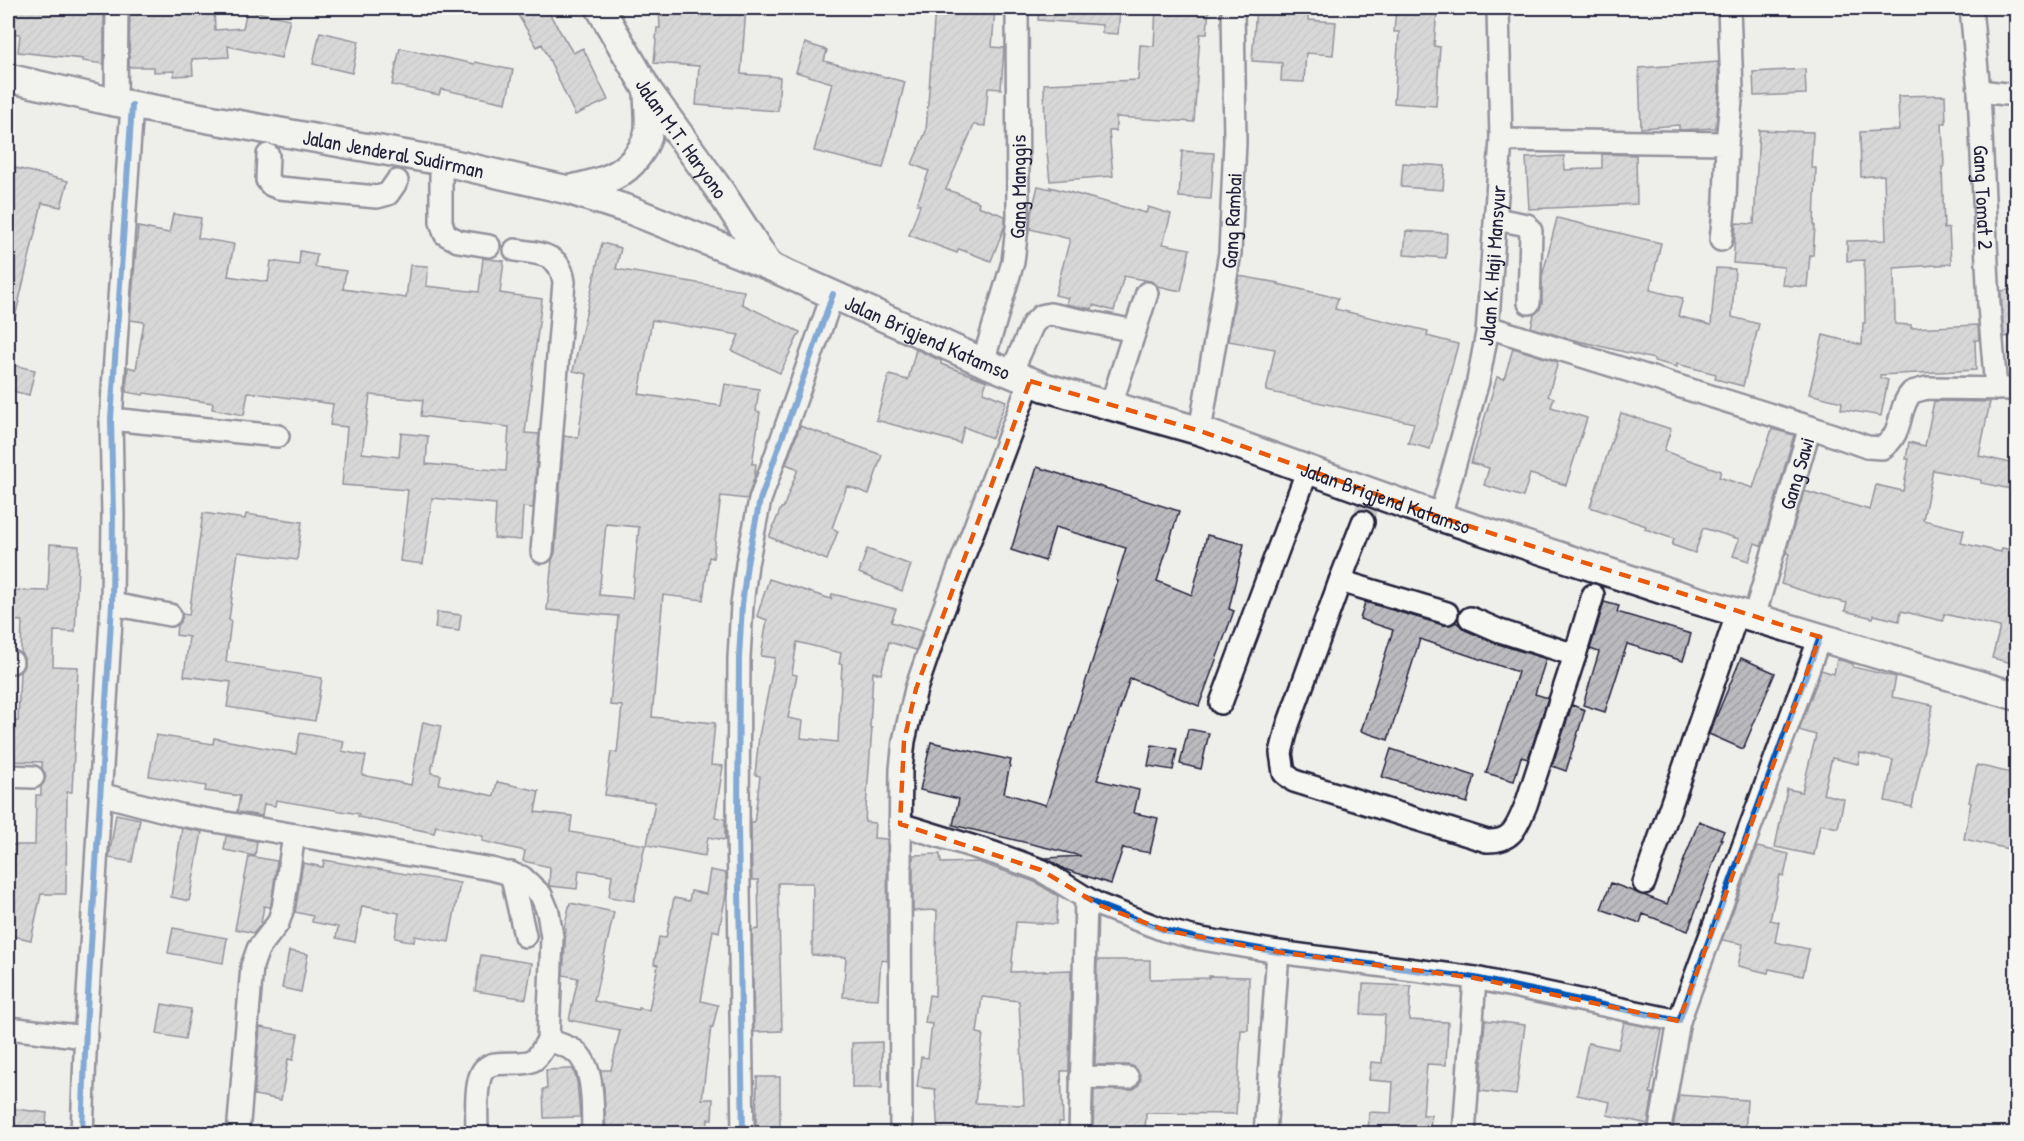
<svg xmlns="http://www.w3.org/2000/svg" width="2024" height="1141" viewBox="0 0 2024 1141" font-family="'Patrick Hand',sans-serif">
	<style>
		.building { fill: url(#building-hatch); stroke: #22223b; stroke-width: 1.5; fill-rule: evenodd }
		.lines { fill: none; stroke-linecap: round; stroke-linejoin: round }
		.minor-tunnel { stroke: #c5c5c8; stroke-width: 21; stroke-dasharray: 21 10; stroke-linecap: butt }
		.minor-casing { stroke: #22223b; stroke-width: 26 }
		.major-casing { stroke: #22223b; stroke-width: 32 }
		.minor { stroke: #f6f6f2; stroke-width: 21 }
		.major { stroke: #f6f6f2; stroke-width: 27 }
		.cycleway-casing { stroke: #f6f6f2; stroke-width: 10 }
		.cycleway { stroke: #0057b8; stroke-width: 6 }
		.marked { fill: none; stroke: #e8590c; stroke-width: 4.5; stroke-dasharray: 12 8; stroke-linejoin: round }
		.labels { text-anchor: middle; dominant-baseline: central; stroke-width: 6; stroke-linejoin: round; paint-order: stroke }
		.street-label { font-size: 21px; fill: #22223b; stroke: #f6f6f2 }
	</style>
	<defs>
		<pattern id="building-hatch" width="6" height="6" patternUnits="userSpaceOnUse" patternTransform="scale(1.5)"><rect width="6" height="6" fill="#bbbbbf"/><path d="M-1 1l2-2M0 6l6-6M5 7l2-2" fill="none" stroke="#a0a0a5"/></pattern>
	</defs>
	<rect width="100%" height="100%" fill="#eeeeeb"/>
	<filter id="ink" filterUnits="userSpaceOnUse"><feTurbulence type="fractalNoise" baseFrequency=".0167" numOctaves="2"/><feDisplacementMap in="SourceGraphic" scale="12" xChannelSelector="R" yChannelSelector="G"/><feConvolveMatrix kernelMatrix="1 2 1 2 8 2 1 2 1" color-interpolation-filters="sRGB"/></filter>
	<g filter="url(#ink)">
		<!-- building -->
		<path class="building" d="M8,8H104V64L82,61L83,59L18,52L20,34L8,33Z
			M130,8H214L215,30L243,28L247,10L290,19L281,58L228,46L229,57L192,59L193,75L174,76V71L154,72V67H129Z
			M514,8H546L573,53L583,48L608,100L575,115L542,44L537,47Z
			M659,8H746L741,74L780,77L778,111L696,105L699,66L654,63L657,28H660Z
			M935,8H995L992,47L1004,48L1001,89L988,88L985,126L974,125L946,189L979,202L978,206L1005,216V225L991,261L959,249L957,253L909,235L920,205L917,204L929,171L912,164L926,131Z
			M1039,8H1120L1118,34L1102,33V25L1038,20Z
			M1156,8H1209L1207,34H1200L1194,122L1116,117V131H1109L1113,176L1050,181L1045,134L1044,84L1138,80L1140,45L1154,46Z
			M1256,8H1309L1308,20L1336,22L1333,55L1306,53L1304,82L1281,81L1282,63L1252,61Z
			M1396,8L1437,11L1434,46L1440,47L1436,106L1394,103L1399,32H1394Z
			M320,32L359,41L352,73L313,64Z
			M805,43L827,50L824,61L905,82L883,168L814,151L832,83L796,72Z
			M400,48L474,64L475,62L513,70L506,103L441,89L439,95L392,85Z
			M1718,62L1719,90L1716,128L1679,130V125L1641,128L1639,68Z
			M1805,69L1806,94L1754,96L1753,72Z
			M1945,95L1946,123H1942L1944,167H1942L1944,229L1949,228L1951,264L1894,268L1895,324L1911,325V328L1978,325L1979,340H1975L1976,370L1880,375V378L1888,380L1881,416L1841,409L1842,402L1809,394L1823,335L1862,345L1863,323H1865L1864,260L1847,261V241L1886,240L1884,175L1861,177L1860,132L1899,130L1898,96Z
			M1759,130L1813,132L1811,168H1816L1814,226H1815L1813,255H1810L1807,287L1782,285L1784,267L1733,263L1736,223L1754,224Z
			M1182,151L1214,153L1211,199L1179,197Z
			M1602,154L1636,155L1637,204L1529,209L1526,158L1564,156L1565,170L1602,168Z
			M1403,163L1445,166L1443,190L1401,187Z
			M8,166L68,181L61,207L42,203L14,322L8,321V220L13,196L8,194Z
			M1038,186L1051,189L1050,187L1146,213L1148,207L1171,214L1163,244L1190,249L1181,291L1157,286L1150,281L1124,276L1114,311L1093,305L1092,309L1066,304L1068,298L1055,295L1070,239L1030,229L1031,214Z
			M173,214L201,218L198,238L234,244L228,276L268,282L271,261L299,265L300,251L317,254L315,267L346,271L343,289L406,298L410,265L428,266L426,286L479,292L483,258L504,261L500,293L542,299L525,433L539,434L533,508L523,507L521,540L494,538L496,504L432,498L423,564L400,561L408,490L342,485L347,427L330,425L333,404L248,392L244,415L212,409L213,403L144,393L143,395L126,392L128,367L136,369L144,322L130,320L138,227L169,233ZM370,395L423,400L421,416L509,427L506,471L426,464L428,436L401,433L399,457L362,453Z
			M1557,218L1661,243L1650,290L1683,298L1678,316L1711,325L1716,268L1735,269L1732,317L1759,324L1743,386L1715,379L1716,374L1677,364V367L1654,361V359L1566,338L1531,327L1534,315L1539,310L1542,304V277Z
			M1406,231L1447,233L1446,258L1404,255Z
			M602,243L621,248L616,269L744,291L742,304L800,332L780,373L732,351L739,335L652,320L639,394L721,406L725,384L759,389L756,411L760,412L752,464H756L754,479L747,499L721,496L713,558L709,557L703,600L663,595L652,717L715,723L711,765L723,766L715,817L725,819V840L708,837L705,856L647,845L655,802L605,795L611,752L617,753L622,706L610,705L618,616L547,610L552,560L555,553L564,436L578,438L587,374L573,371ZM606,524L639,527L632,598L599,595Z
			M1239,276L1279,283L1278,284L1338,298L1335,309L1428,331L1427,336L1458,344L1430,449L1408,443L1414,423L1266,391L1275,349L1228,341Z
			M2015,289L2016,335L2004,337L2001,291Z
			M1513,348L1558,362L1548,396L1554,398L1551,407L1587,418L1566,485L1530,474L1523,497L1484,485L1489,468L1471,463L1497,377L1504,379Z
			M916,349L941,361V364L987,381L983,392L1006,401L992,438L964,427L960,443L876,420L889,375L908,380Z
			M8,364L35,370L29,395L8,390Z
			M1934,401L1990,402L1979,456L2016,464V490L1981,483V480L1933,470L1923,520L1964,530L1961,543L2001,552L2002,548L2016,551V664L1992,658L2000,627L1944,614L1943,621L1901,611L1899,621L1874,615L1873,618L1845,611L1847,603L1820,597V596L1781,584L1789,554L1786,553L1804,491L1870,510L1876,485L1903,491L1909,459H1906L1909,442L1925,446Z
			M1621,413L1671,429L1664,451L1721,471L1719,477L1753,488L1772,429L1794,435L1762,546L1755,543L1749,561L1733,556L1739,539L1703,528L1695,553L1672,545L1674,539L1645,529L1646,526L1590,507Z
			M800,426L882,455L869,494L847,486L832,528L838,531L827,560L769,537L781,508H783L798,469L786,464Z
			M1037,467L1179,511L1157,581L1192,595L1207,535L1244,544L1229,609L1234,611L1199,706L1130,678L1097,780L1139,790L1134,813L1158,818L1150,853L1123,848L1111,884L1064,869L1046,858L1081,856L953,825L959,799L920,790L931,742L1011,760L1004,793L1046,805L1118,581L1116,580L1126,548L1055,527L1045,561L1011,550Z
			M203,513L245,519L246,514L302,522L297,560L238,552L229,620H231L226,662L322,678L315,721L227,707L231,682L184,676L189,637L176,635L177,625L182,618V614L189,615Z
			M50,544L79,546L75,632L54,631L53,666L78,667L76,713L72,792H67L66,894H41L31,940L8,935V845H35L36,795H41V786L46,777L42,768V762L8,761V721H18L20,671L24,665V658L21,653L22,621L8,620V590L48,591Z
			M867,549L911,565L902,591L859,573Z
			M769,579L831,599L832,594L896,609L891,622L922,631L916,650L889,642L881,674L873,672L870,728H872L865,822L875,823L874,838L887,839L888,961L881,960L878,999L843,997L846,957L812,955L813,883H778L782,1031L754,1032L752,930L759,929L758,880H752L751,822L754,823L760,776L755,775L759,736L775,658L761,656L767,620L757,616ZM797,642L841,653L839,664H842L838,742L801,738L803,721L788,718L797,675L792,674Z
			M1365,602L1443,625H1450L1456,622L1465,630L1495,643L1546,659L1535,694L1548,698L1528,759L1521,757L1514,781L1486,773L1518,672L1420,639L1388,740L1361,731L1393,630L1360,619Z
			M1604,602L1619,606L1617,612L1691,634L1683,661L1627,644L1605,712L1583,705L1599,652L1590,649Z
			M437,612L461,615L459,631L435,628Z
			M1741,658L1775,673L1743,749L1709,734Z
			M1837,659L1853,664V667L1896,677L1892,697L1933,705L1912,807L1885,801L1893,760L1860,753L1858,764L1832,758L1823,794L1844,799L1838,828L1820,824L1814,855L1775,847L1787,789L1802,792L1816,735L1799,730L1821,670L1834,674Z
			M1572,705L1585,710L1566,771L1552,766Z
			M423,722L441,726L431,773L441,775L439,784L494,796L497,782L539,791L535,812L572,816L570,832L645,845L634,901L609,897L612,875L579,870L577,889L550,886L549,885L550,867L523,861L525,851L482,841L483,836L436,826L434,833L358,817L359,814L276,800L275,806L264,804L262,816L237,812L240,796L205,791L206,786L149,776L156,735L213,744L214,738L296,754L300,733L344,741L342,751L366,756L362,775L411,785Z
			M1188,729L1209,733L1201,769L1180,764Z
			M1152,745L1177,749L1173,770L1148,766Z
			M1391,749L1475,776L1467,803L1382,777Z
			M1977,765L2016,774V837L2013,850L1964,839L1971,803L1969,802Z
			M116,814L140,819L132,862L109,858Z
			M1699,821L1724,831L1720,839H1722L1688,931L1643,914L1640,923L1601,909L1611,883L1667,904Z
			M182,828L202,832L189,901L171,897Z
			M226,836L257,841L255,856L224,850Z
			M1757,847L1789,854L1784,876L1780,875L1770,920L1779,922L1775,942L1809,949L1803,976L1769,969L1768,973L1738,966L1743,944L1722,940Z
			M940,854L941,863L978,862L1035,882L1058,896L1056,924L1016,922L1011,972L1071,970L1069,1071H1061L1063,1122H1059V1134H938L935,1089L917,1087L921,1057L928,1058L932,1024L925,1023L929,995L935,996L937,910L913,911V855ZM982,997L1019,1001L1024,1105L975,1103L983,1034L977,1033Z
			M249,856L277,861L271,905L270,907L264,906L261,924L254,933L235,929Z
			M324,860L460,883L449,942L415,936L414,942L395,938L399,913L362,906L355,942L336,938L338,927L312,922L313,916L295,912L303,863L323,867Z
			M710,870L726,873V894L719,932L713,930L701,1001L718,1005L713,1027H711L702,1099H713L712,1119H708L707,1134H606L604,1089L600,1070H611L620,1030L569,1020L578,978L563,975L566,929L564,928L570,903L614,912L594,1001L639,1010V1008L649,1010L658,965L654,964L659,937L666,938L674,898L689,901L691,891L706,894Z
			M173,928L227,938L223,963L168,953Z
			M289,951L308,954L301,992L282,988Z
			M481,955L532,963L526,999L475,991Z
			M1097,960H1150V979L1209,978V976L1249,977L1248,1030H1241L1236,1114L1146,1113L1145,1134H1093L1094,1090L1134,1089L1139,1084L1141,1078L1135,1067L1129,1065H1095Z
			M1363,984L1411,986L1409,1020L1448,1022L1446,1065L1427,1064L1423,1115H1431L1430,1134H1368L1369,1112L1391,1113L1393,1082L1369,1080L1371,1062L1382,1063L1385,1015L1361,1014Z
			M162,1004L191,1009L185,1039L157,1034Z
			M1485,1020L1525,1025L1516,1095L1480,1091Z
			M1624,1022L1662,1030L1650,1093H1653L1648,1124L1607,1115L1610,1102L1577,1095L1588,1043L1618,1049Z
			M260,1027L298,1034L293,1060L288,1059L281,1100L254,1095Z
			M882,1042V1088H852V1043Z
			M569,1069H573L577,1081L580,1117L544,1118L543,1089H547L546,1070Z
			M757,1077H780V1132H756Z
			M1679,1095L1747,1100L1745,1134L1672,1133Z
			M8,1108L47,1113L45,1134H8Z"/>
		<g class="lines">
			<!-- minor-tunnel -->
			<path class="minor-tunnel" d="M1363,522L1367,506"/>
			<!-- minor casing -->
			<g class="minor-casing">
				<g id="minor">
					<path id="s1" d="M1971,8L1979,91L1989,306L1996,389"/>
					<path d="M1979,91L2006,94"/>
					<path d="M116,102L117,8"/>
					<path d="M1501,140L1727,143L1725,201L1721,240"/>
					<path d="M1727,143L1732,90L1729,8"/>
					<path d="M268,155L267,180L271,185L279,188L377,197L388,194L397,181"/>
					<path d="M441,161V222L445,234L458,241L489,246"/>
					<path d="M1496,219L1527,225L1531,231L1529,303"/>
					<path d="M515,250C539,254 560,252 564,282L542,552"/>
					<path d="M1488,327L1810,427"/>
					<path id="s2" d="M983,362L1013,262L1018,219L1017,8"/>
					<path d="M1011,373L1033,324L1041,316L1050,314L1135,331"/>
					<path d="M1111,405L1147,293"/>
					<path d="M111,419L278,436"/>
					<path id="s3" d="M1200,431L1230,253L1235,142L1233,8"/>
					<path id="s4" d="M1440,517L1478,381L1487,333L1501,140L1498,8"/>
					<path d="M1363,522L1340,581L1447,613"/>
					<path d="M1340,581L1288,725L1281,753L1284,773L1294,781L1487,841C1513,842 1517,826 1526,805L1575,655"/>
					<path d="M112,604L170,615"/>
					<path id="s5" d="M1754,617L1810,427L1867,447L1882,448C1905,433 1896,409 1912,392L1927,388L2016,389"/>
					<path d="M1470,618L1500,631L1575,655L1593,595"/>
					<path d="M8,661L12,662"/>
					<path d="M1221,703L1308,469"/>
					<path d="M8,776L33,777"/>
					<path d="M100,794L180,815L491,869L522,877L541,895L548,912L552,937L548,1040C544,1046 541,1054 535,1059C520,1070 487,1053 480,1077C475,1094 477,1115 477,1134"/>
					<path d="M900,824L994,853L1041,870L1086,898L1080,1134"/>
					<path d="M511,873L525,936"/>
					<path d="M1644,883L1738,612"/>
					<path d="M1086,898L1099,905L1164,930L1196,938L1278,952L1475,978L1679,1021L1820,637"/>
					<path d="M8,1028L86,1037"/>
					<path d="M548,1040C557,1043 567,1046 575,1051C596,1068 592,1109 593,1134"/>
					<path d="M1081,1077L1128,1078"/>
					<path d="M82,1134L86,1027L112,604L113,516L111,419L132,105"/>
					<path d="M238,1134L252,966L258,949L278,923L283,908L294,835"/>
					<path d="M743,1134L738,828L739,658L742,605L747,564L760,500L833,294"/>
					<path d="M901,1134L900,848L901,769L904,741L916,689L940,619L1030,381"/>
					<path d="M1265,1134L1278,952"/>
					<path d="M1464,1134L1475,978"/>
					<path d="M1659,1134L1679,1021"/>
				</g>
			</g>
			<!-- major casing -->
			<g class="major-casing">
				<g id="major">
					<path id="s6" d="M600,8L648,91L720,191L769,266"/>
					<path id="s7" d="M8,78L109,101L441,161L568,190L630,210L769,266L983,362L1044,387L1200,431L1440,517L1672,593L2016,696"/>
					<path d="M568,190C595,183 621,180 638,155C643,148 648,138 649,129C650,117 648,103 648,91"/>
				</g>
			</g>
			<!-- minor -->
			<use href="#minor" class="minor"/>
			<!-- major -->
			<use href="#major" class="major"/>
			<!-- cycleway casing -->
			<g class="cycleway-casing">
				<path id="cycleway" d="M1086,898L1099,905L1164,930L1196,938L1278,952L1475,978L1679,1021L1820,637
					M82,1134L86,1027L112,604L113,516L111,419L132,105
					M743,1134L738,828L739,658L742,605L747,564L760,500L833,294"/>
			</g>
			<!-- cycleway -->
			<use href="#cycleway" class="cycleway"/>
		</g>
	</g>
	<!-- marked area -->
	<path d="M0 0H2024V1141H0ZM1030,381L1200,431L1440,517L1820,637L1679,1021L1475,978L1278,952L1164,930L1099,905L1041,870L900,824L904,741L916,689Z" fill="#eeeeeb" fill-opacity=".55" fill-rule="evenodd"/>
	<path class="marked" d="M1030,381L1200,431L1440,517L1820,637L1679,1021L1475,978L1278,952L1164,930L1099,905L1041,870L900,824L904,741L916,689Z"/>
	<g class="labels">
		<!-- street labels -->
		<g class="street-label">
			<text stroke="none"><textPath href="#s6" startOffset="154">Jalan M.T. Haryono</textPath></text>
			<text stroke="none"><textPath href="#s7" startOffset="393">Jalan Jenderal Sudirman</textPath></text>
			<text stroke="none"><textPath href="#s2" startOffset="180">Gang Manggis</textPath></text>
			<text stroke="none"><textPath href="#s1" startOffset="190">Gang Tomat 2</textPath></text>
			<text stroke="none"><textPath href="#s3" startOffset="213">Gang Rambai</textPath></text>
			<text stroke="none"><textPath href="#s4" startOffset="258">Jalan K. Haji Mansyur</textPath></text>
			<text stroke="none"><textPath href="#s7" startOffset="960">Jalan Brigjend Katamso</textPath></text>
			<text stroke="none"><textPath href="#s5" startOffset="150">Gang Sawi</textPath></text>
			<text stroke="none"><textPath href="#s7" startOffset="1446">Jalan Brigjend Katamso</textPath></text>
		</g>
	</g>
	<!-- margin -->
	<rect width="2024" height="1141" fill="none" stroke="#f6f6f2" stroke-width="30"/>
	<rect x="15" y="15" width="1994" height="1111" fill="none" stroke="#22223b" stroke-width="2" filter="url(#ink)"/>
</svg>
